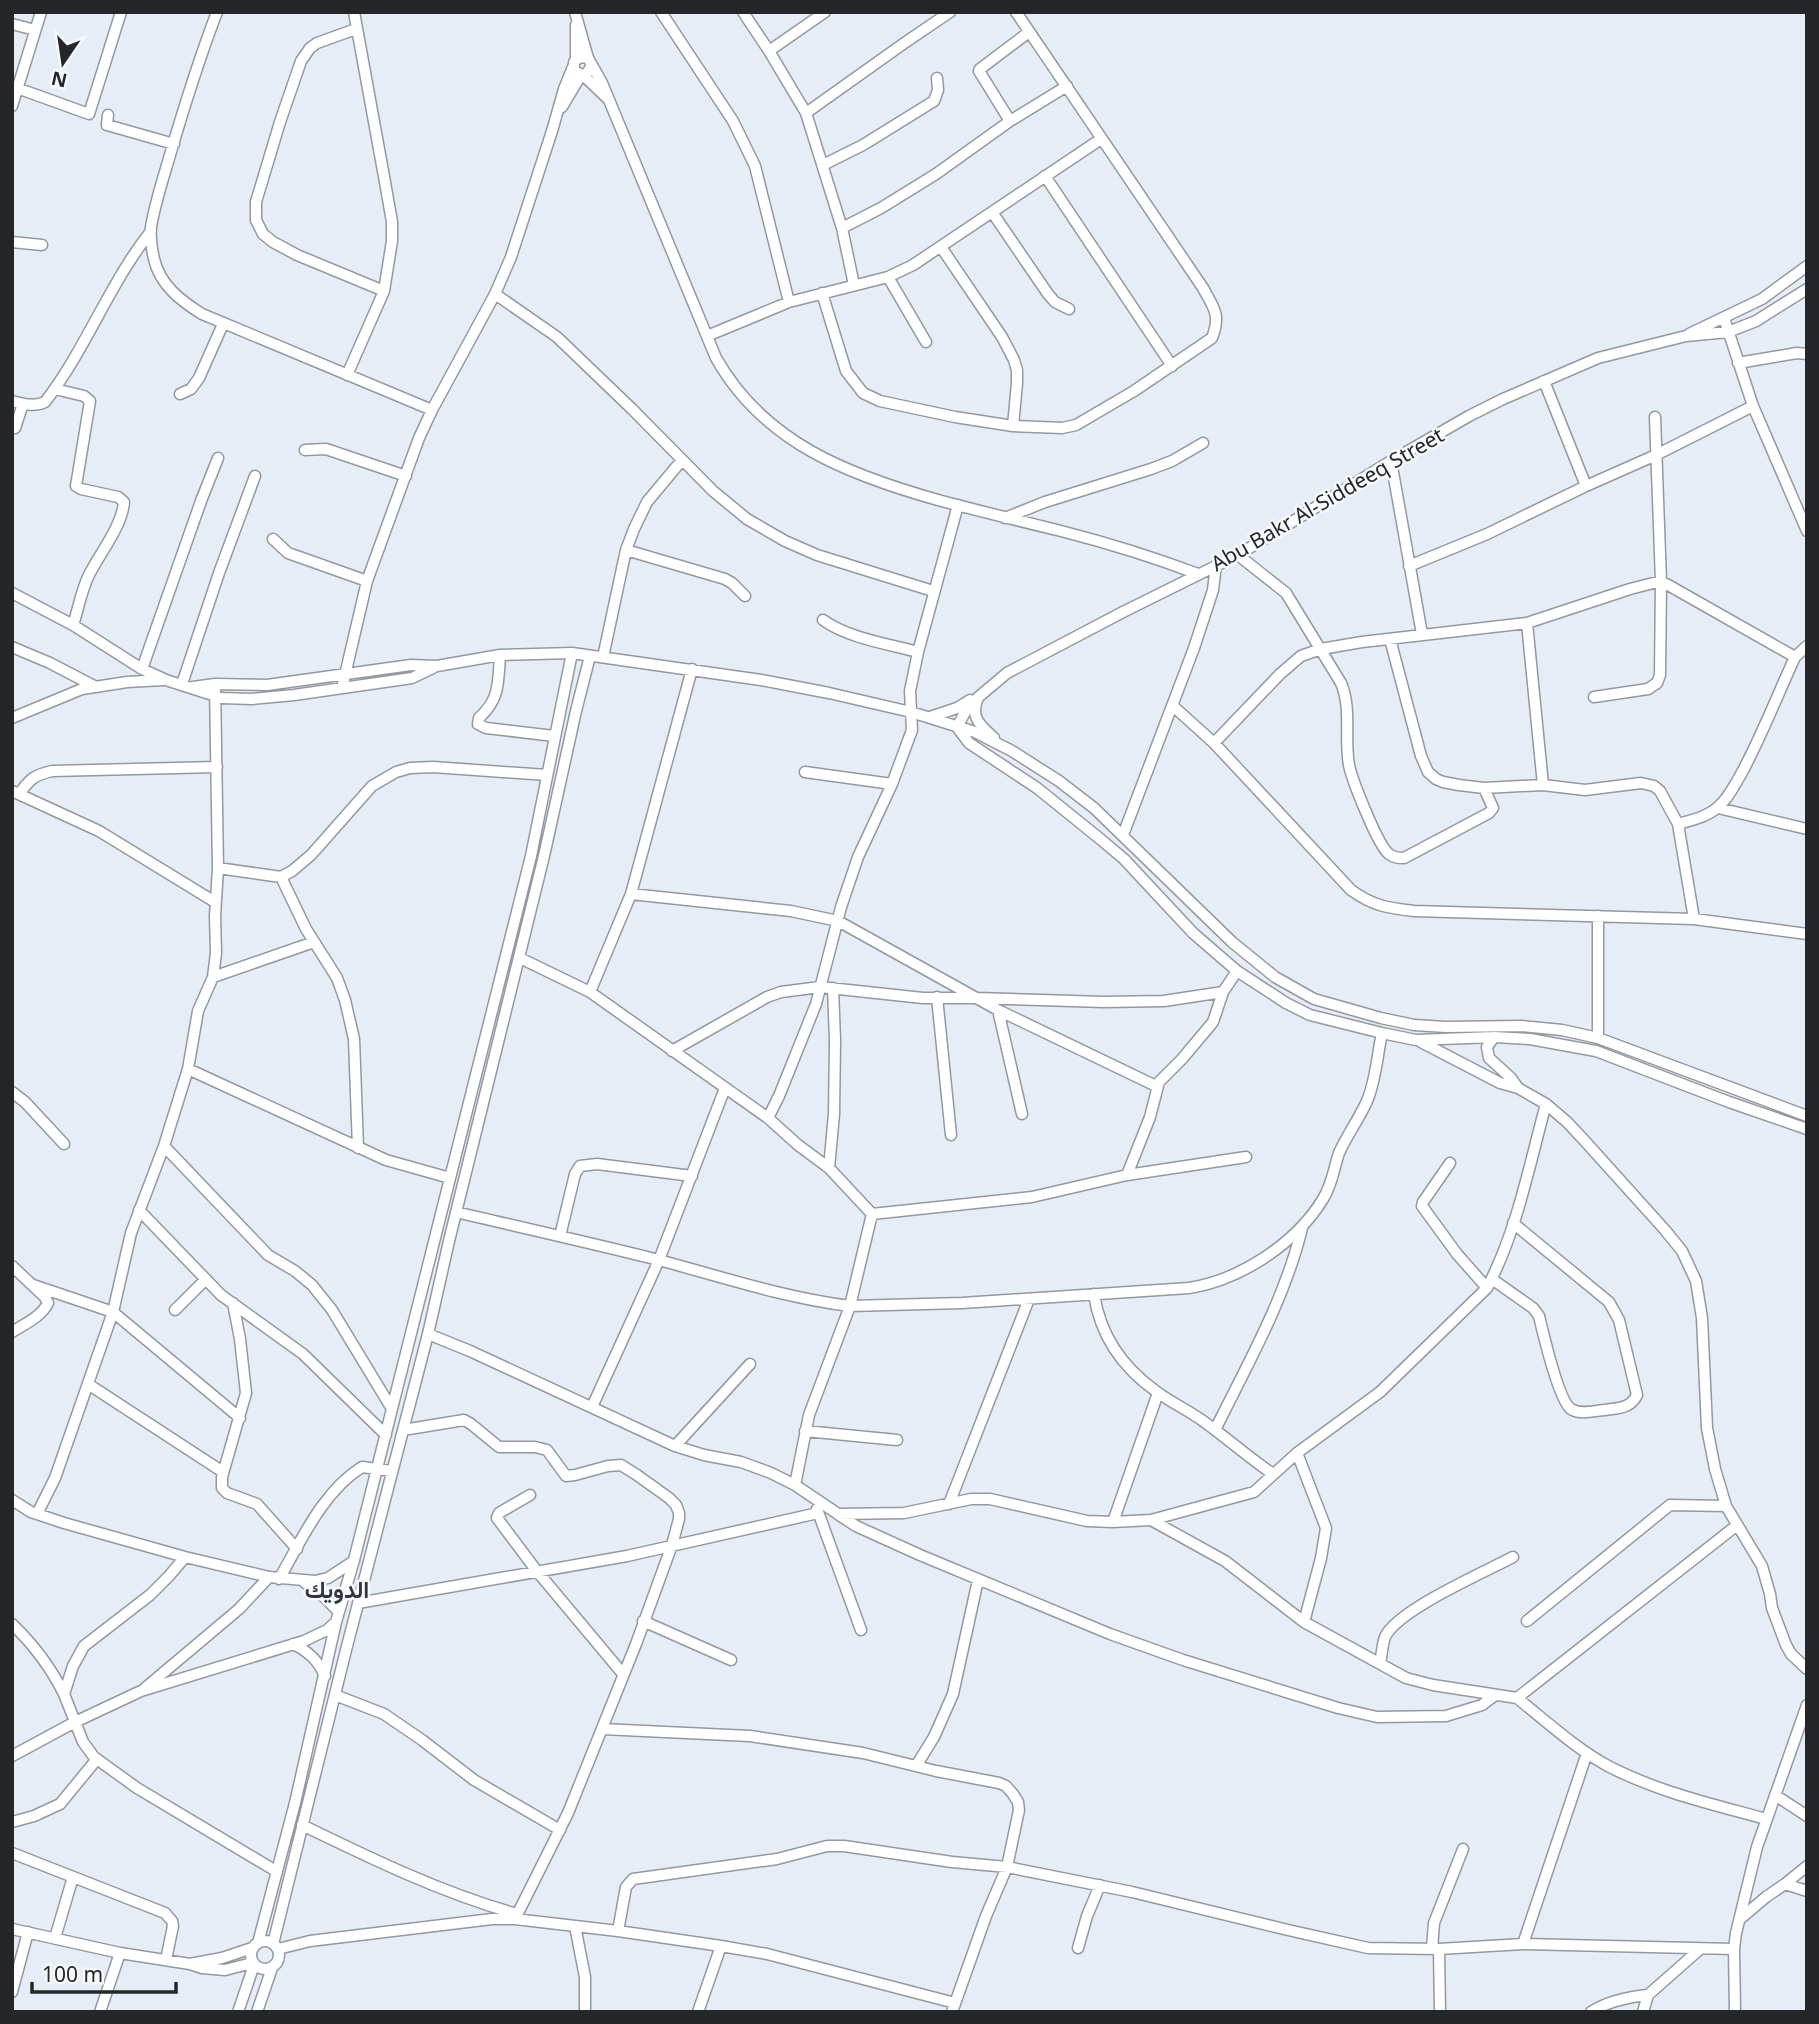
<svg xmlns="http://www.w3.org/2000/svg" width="1819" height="2024" viewBox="0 0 1819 2024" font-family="'Noto Sans',Vazirmatn,sans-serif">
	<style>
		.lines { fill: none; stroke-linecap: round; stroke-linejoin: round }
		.minor-casing { stroke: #9398a1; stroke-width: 13 }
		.minor { stroke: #fff; stroke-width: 10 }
		.labels { text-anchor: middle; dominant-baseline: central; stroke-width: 5; stroke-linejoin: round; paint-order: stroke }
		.street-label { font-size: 21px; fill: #242629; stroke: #f7fafd }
		.neighbourhood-label { font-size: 23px; font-weight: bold; fill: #31363d; stroke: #f7fafd }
	</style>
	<rect width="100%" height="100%" fill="#e7edf6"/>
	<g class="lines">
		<!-- minor casing -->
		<g class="minor-casing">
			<path id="minor" d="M217,12C199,59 184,107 170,155C163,179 155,203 151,227C150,237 152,250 154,259C160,285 181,301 202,314L432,410
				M575,12L588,58
				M661,12L733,121L755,166L789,302
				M743,12L769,51L806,113L842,228L854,285
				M12,24L35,30
				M576,25V59
				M356,29L317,43L310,48L301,61L280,122L256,202V220L263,234L273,242L297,255L384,291
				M769,51L825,12
				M591,67L587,73L581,75L574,70V62L580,57L588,58L602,83L716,358C764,443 849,475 938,500C979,511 1020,521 1061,531C1108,543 1153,557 1198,574
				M583,75L608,99
				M17,88L89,114L121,12
				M12,106L41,12
				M562,107L581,75
				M806,113L903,44L950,12
				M108,115L107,125L174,144
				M1010,121L979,71L980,69L1029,32
				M823,165L863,145L934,101L938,90L937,78
				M1045,176L1172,366
				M992,212L1048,294L1055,302L1069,309
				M842,228L881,208L936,174L1010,121L1067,86
				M12,242L42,245
				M941,247L1002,337L1014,360L1017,370V383L1013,426
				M888,277L926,342
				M822,293L846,371L863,393L880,401L955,417L1013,426L1062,428L1076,425L1134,391L1212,338C1221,315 1214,308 1203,288L1016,12
				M495,294L557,337L632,409L713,491L747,519L785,541L817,555L933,591
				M1724,318L1753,406L1807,531
				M1689,334L1762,299L1807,266
				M707,336L789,302L888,277L913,265L1101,139
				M1738,363L1797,353L1807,354
				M347,375L384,291L392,241V222L385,182L354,12
				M1544,381L1586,486
				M55,389L84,396L90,401L76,486L81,489L118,497L124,502C122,527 99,554 88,577C81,592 78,610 73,625
				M180,394L191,389L199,378L223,324
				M12,401C23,404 35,407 45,402C86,349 109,284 151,231
				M12,428H15L23,404
				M305,450L326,449L406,476
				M1391,461L1422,634
				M1005,518L1045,502L1151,469L1172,461L1203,443
				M273,539L288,553L367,581
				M626,550L725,579L732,583L745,596
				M1238,555L1286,593L1341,683C1352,709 1344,738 1349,765C1352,780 1378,846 1389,854C1394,858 1399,858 1404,858L1489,813L1493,808L1484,788
				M1409,566L1487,534L1586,486L1656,455L1753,406
				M12,593L73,625L142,669L166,680L222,698L252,699L294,695L412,678L433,668
				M823,620C848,638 888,644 918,652
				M1527,623L1543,785
				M1390,639L1421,756L1428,772L1436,779L1443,782L1459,785L1484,788L1543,785L1585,790L1641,783L1654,786L1660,791L1678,824L1694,919
				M12,647L50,663L96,687
				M500,655C498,683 500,699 479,718L478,724L486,728L554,736
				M603,657L626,550L634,529L647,502L682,460
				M142,669L201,501L218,458
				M182,684L219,573L255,476
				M193,687L215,684L267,685L411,665L437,666L500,655L572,653L761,680L829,693L911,712L975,732L1012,751L1059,781L1094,808L1232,942L1275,977L1314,999L1381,1018L1414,1025L1446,1027L1522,1026L1562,1030L1598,1038L1807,1116
				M342,688L367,581L419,438L432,410L495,294L511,257L552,131L564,89L573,67
				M1594,697L1648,689L1657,683L1660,675L1661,581L1655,417
				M978,698C969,717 981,726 994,738
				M1173,706L1214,743L1351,890C1373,906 1388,908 1414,911L1694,919L1807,934
				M930,717L957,708L970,700
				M12,718L82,689L127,682L163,680
				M957,727L969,743L1037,788L1099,838L1124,859L1193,933L1237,971L1286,1003L1310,1015L1382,1033L1416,1040L1494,1037L1530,1039L1596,1051L1729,1102L1807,1129
				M957,727L969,705L1007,673L1123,612L1238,555L1391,461L1469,416L1503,399L1598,358L1686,336L1728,332L1756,321L1807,289
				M1214,743L1280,674L1301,656L1321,649L1362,642L1527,623L1630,589L1661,581L1795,657
				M805,772L892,784
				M12,791L99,831L215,902
				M19,794C30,779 34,775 52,771L217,767
				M1718,808L1807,829
				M1678,824C1692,820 1707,817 1718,807C1728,799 1734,786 1740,776C1761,738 1777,696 1795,657L1807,646
				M1123,835L1194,648L1213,590L1216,565
				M218,868L281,877L292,871L311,855L372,786L396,772L410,768L433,767L547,775
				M281,877L306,929L337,978L345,1000L354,1039L358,1148
				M631,894L791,911L838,921L998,1010L1156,1086
				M520,958L590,992L768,1118L779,1096L816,1004L841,907L858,857L892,784L912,730L910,691L918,652L958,505
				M213,977L314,942
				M590,992L631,894L692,669
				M937,997L951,1135
				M998,1010L1022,1114
				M1494,1037L1487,1047L1489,1058L1511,1078L1518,1088
				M1598,1038V916
				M1421,1042L1500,1083L1518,1088L1546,1104L1567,1122L1583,1139L1665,1230L1682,1251L1696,1281L1702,1318L1707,1428L1715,1469L1726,1506L1762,1566L1770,1594L1772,1608L1786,1645L1791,1654L1807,1669
				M672,1051L767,997L781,992L820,987L923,998H977L1104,1002L1164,1001L1223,992
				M188,1069L386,1160L450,1178
				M12,1092L25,1102L64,1144
				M768,1118L798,1145L829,1168L872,1214
				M164,1146L268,1255L295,1271L312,1285L332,1310L392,1409
				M1450,1163L1423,1202L1422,1206L1457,1254L1487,1288C1517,1231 1529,1166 1546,1104
				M829,1168L834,1114L835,1040L833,988
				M1127,1175L1150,1117L1159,1082L1182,1059L1213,1022L1223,992L1237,971
				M139,1210L221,1295L303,1354L386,1435
				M456,1212C524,1228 591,1243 659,1260C722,1277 785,1298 850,1306L872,1214
				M872,1214L1032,1197L1127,1175L1246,1157
				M560,1236L575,1174L580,1166L597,1164L692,1176
				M12,1266L45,1297L48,1303C42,1316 25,1324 12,1332
				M1492,1279L1533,1308L1539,1316C1543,1333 1559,1401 1571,1409C1580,1415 1594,1411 1604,1410C1618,1408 1630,1409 1637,1395L1619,1320L1609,1302L1513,1223
				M33,1285L113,1312L240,1418
				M1094,1294C1100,1335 1123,1368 1157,1392C1172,1403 1188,1410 1203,1421C1227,1438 1249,1458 1273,1474
				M233,1303L240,1339L246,1393L222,1477V1488L227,1493L257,1504L297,1549
				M175,1310L206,1279
				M428,1334L470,1351L675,1446L704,1455L741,1462L771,1473L795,1485L838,1514L904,1513L971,1499H990L1087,1521L1113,1522L1151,1520L1225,1561L1304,1622L1406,1678L1433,1685L1517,1698
				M88,1384L223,1472
				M592,1407L659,1260L725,1088
				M403,1430L464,1420L471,1424L499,1447H535L547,1450L566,1476L575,1475L608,1466L621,1465L637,1475L669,1498L676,1505L679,1513V1519L672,1545L636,1644L568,1813L515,1919
				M1215,1430C1247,1365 1285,1299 1302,1228
				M805,1431L897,1440
				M675,1446L750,1364
				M1297,1453L1326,1528L1321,1558L1304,1622
				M795,1485L809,1415L850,1306L962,1303L1189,1288C1241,1280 1296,1243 1323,1199C1332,1185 1334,1168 1339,1153C1347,1135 1359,1119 1367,1101C1376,1080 1377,1056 1382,1033
				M530,1495L499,1513L497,1518L536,1570L623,1674
				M12,1500L31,1512L64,1523L185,1557L269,1577L315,1581L328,1578L354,1561
				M949,1504L1029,1299
				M817,1509L861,1630
				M37,1514L55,1478L113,1312L131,1233L164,1146L188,1069L198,1011L213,977L216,953L215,916L218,868L215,684
				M839,1515L856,1526L920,1555L1110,1634L1183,1660L1338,1708L1377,1717L1446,1716L1482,1705L1494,1696
				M1151,1520L1254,1492L1297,1453L1380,1392L1487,1288
				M1113,1522L1158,1393
				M1736,1526L1517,1698C1546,1721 1575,1748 1608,1766C1658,1792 1712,1804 1766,1819
				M185,1557L169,1576L150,1595L84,1646L73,1666L64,1694L83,1742L94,1757L137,1788L276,1871
				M279,1579C301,1541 323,1491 362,1467L392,1471
				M303,1581L324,1597L339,1612
				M358,1603L627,1556L818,1513
				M643,1621L731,1660
				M1527,1621L1670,1505L1726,1506
				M12,1624C33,1644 51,1668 64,1694
				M293,1644C308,1651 318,1660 325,1676
				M1380,1663C1382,1655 1382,1645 1385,1637C1397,1610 1485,1572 1513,1557
				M144,1689L239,1609L269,1577
				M335,1695L384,1714L422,1740L474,1780L560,1830
				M602,1729L750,1736L863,1753L936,1771L999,1783L1006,1786L1013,1794L1018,1802L1019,1810L1007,1867L986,1916L952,2012
				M12,1756L75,1722L141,1691L304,1641L327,1630L336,1622
				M916,1766L934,1737L953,1694L978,1580
				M1775,1795L1807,1816
				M12,1822L34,1816L60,1804L97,1759
				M302,1825C372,1859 442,1893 517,1914
				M12,1853L165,1913L172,1921L173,1926L166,1960
				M1785,1884L1807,1866
				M1740,1919L1766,1897L1785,1884L1807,1891
				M575,1926L585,1977V2012
				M12,1929L120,1953L190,1964L202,1968L225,1970L252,1963
				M618,1931L721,1946L698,2012
				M55,1938L73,1877
				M251 1955a14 14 0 1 1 28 0a14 14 0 1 1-28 0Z
				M258,1943L295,1803L336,1622L354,1560L531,856L572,653
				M273,1944L346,1650L428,1334L449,1241L544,856L576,711L590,656
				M1523,1944L1587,1753
				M721,1946L767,1954L955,2003
				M1078,1948L1087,1916L1100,1885
				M278,1949L310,1941L492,1919H515L618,1931L626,1887L633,1879L777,1859L827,1846H844L952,1862L1007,1867L1132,1892L1288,1930L1368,1948L1439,1949L1523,1944L1734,1949
				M1432,1949L1434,1923L1463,1849
				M1439,1949L1440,2012
				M190,1964L222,1958L252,1948
				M12,1992L28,1932
				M100,2012L120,1953
				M238,2012L254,1965
				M257,2012L272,1968
				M1591,2012C1608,2001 1628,1997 1648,1995
				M1643,2012L1648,1995L1699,1950
				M1735,2012L1734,1949L1736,1933L1757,1847L1807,1705"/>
		</g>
		<!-- minor -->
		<use href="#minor" class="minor"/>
	</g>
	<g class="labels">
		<!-- street labels -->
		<g class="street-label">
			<text transform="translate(1327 499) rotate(-30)">Abu Bakr Al-Siddeeq Street</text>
		</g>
		<!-- neighbourhood labels -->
		<g class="neighbourhood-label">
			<text x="337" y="1589">الدويك</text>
		</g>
	</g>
	<!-- border -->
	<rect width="1819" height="2024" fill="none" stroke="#242629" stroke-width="28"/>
	<!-- north arrow -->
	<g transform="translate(63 63) rotate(193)" stroke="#f7fafd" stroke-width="5" paint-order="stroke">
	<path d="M0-5L12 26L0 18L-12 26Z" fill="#242629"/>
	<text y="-10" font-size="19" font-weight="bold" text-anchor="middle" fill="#242629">N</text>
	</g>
	<!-- scale -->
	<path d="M32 1982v10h144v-10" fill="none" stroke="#242629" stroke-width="3.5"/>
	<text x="42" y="1982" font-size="21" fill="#242629" stroke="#f7fafd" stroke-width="5" paint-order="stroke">100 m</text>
</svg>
